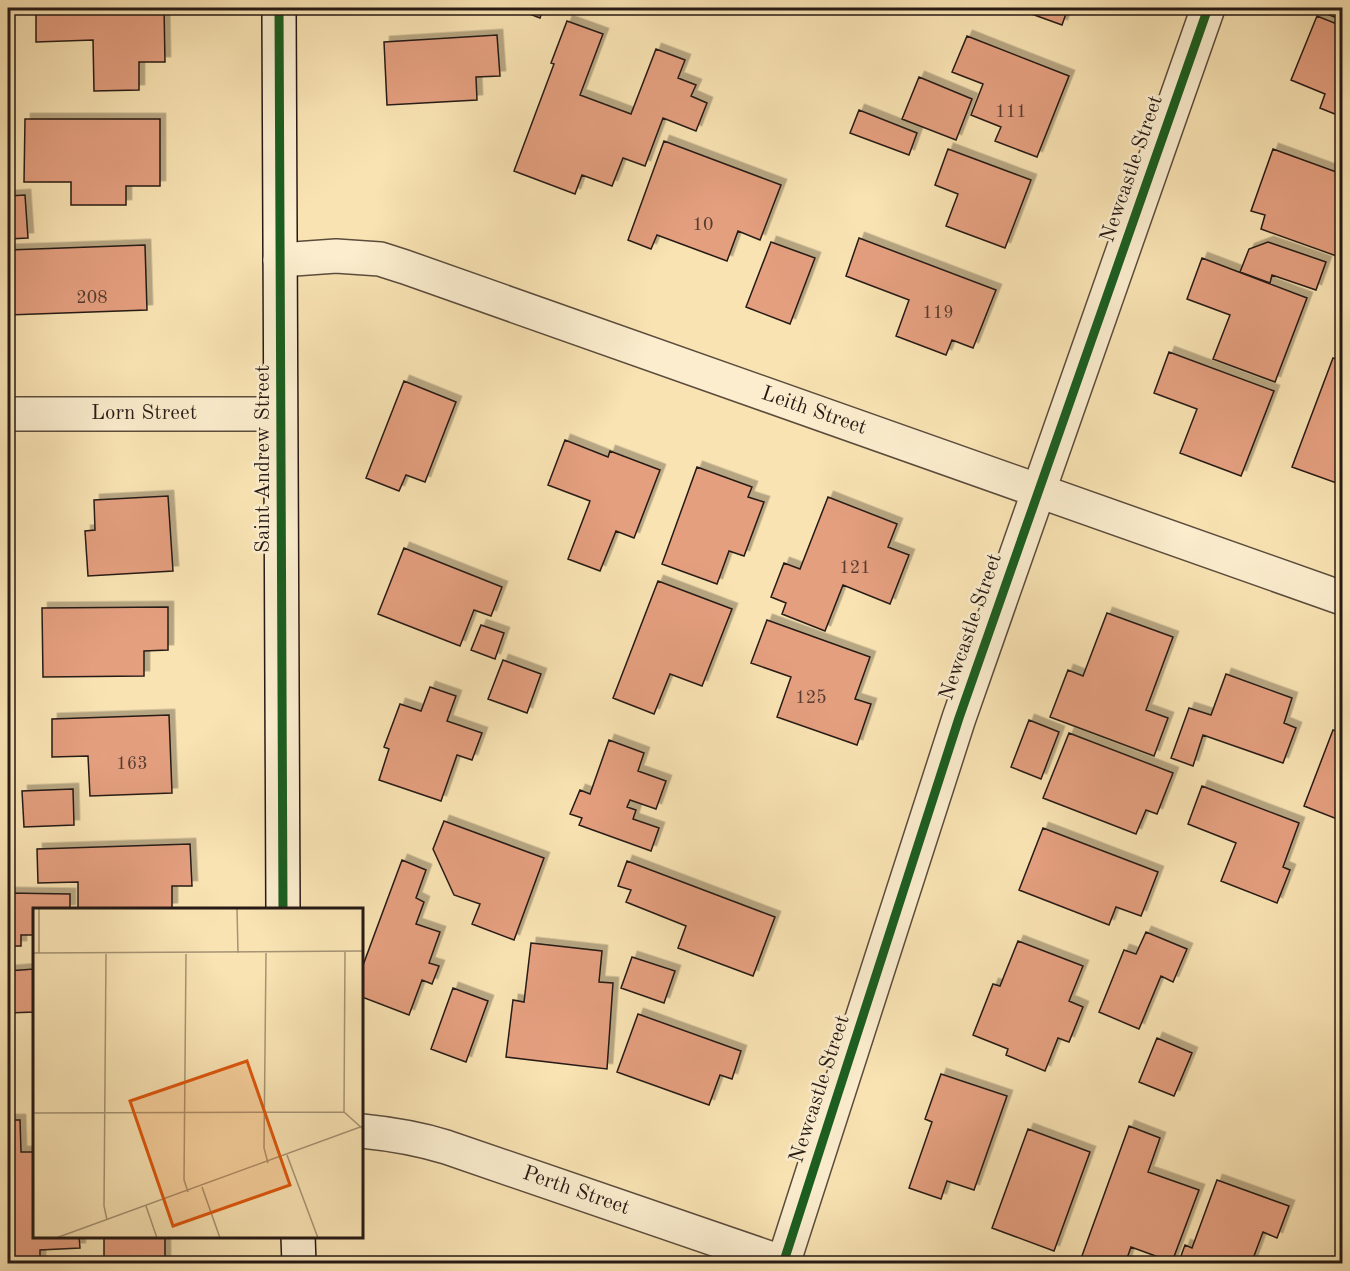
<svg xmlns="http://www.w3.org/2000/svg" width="1350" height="1271" viewBox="0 0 1350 1271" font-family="'Old Standard TT',serif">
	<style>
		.building { fill: #e49f7f; stroke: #261a15; stroke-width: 1.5; filter: url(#shadow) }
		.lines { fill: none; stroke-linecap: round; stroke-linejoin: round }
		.street-casing { stroke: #5b4c3c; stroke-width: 36 }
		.secondary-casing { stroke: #261a15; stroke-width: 36 }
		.street { stroke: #fbedce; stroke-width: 33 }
		.secondary { stroke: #fbedce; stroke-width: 33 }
		.cycleway-casing { stroke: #fbedce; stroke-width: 13 }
		.cycleway { stroke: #1b5e20; stroke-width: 9 }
		.labels { text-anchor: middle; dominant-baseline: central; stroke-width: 5; stroke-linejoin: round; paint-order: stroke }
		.number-label { font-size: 18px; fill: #563b30 }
		.street-label { font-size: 21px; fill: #261a15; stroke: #fbedce }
		.inset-road { fill: none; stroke: #a59374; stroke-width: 1.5 }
		.view { fill: #de560c; fill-opacity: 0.15; stroke: #de560c; stroke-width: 3 }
		.inset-edge { fill: none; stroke: #261a15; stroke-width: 3 }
	</style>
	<defs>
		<filter id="shadow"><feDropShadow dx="5.5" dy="-5.5" stdDeviation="0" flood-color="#0004"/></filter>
	</defs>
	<rect width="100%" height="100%" fill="#f9e3b3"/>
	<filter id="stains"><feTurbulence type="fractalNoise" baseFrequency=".00333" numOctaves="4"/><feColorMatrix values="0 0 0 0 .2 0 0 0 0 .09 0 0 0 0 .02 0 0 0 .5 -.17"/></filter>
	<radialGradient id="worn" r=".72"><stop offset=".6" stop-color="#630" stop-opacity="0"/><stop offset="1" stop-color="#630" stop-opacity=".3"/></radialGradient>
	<!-- building -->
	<path class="building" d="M36,8H164L165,62H139V90L94,91L93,40L36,42Z
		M514,8H556L553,13L543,9L540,18Z
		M1015,8H1068L1062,25Z
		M1311,8H1342V20Z
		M1317,16L1342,26V117L1320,108L1325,94L1291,80Z
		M567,21L603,34L580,95L631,114L656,49L685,60L678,78L696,85L691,96L707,103L696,131L663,118L645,166L623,158L612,186L582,175L575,194L514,171L554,64L551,63Z
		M497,35L500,76L476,77L477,100L387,105L384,42Z
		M967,36L1069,76L1037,157L995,141L1001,127L971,115L983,84L952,72Z
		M919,77L972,99L956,140L902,119Z
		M859,110L917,133L909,155L850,133Z
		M25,119H160V186H126V205H71V182H24Z
		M664,141L781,185L760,240L738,231L727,261L657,235L651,249L628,240Z
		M948,149L1031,180L1005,248L946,226L958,194L935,185Z
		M1273,149L1342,174V258L1261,229L1265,215L1251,211Z
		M25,195L28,238L8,239V196Z
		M859,238L996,290L973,348L952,340L946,355L896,336L909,300L846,276Z
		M771,242L815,258L790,324L746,307Z
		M1268,242L1326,262L1316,290L1272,275L1270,283L1240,272L1249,249Z
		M145,245L147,310L8,315V250Z
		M1202,258L1307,298L1275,382L1213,359L1230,315L1187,299Z
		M1169,352L1274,391L1241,476L1180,453L1197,409L1154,393Z
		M1333,358L1342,361V485L1292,467Z
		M404,381L456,402L425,482L406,475L399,491L366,478Z
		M565,440L608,457L610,451L660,470L634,538L616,531L600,571L568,559L590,501L548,485Z
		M697,467L752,487L748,497L764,502L744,556L729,551L717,584L662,564Z
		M168,496L173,571L88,576L85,531L95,530L94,500Z
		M828,497L897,524L888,547L909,555L890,604L843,585L825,631L782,614L786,603L771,597L784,563L800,569Z
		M404,548L502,587L491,616L474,610L460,646L378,614Z
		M658,581L732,609L702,686L670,674L654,714L613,698Z
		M168,607V650L144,651V676L43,677L42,608Z
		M1107,613L1173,637L1146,710L1168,718L1154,756L1050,717L1068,670L1083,676Z
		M767,620L870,657L855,699L871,704L857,745L777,717L791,677L751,663Z
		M481,625L504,633L495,659L471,650Z
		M503,660L541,674L527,713L488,699Z
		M1226,674L1292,698L1284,723L1296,728L1283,763L1203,735L1193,766L1171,758L1189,708L1211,715Z
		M430,687L456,696L447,721L482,733L472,760L457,755L441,801L379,780L389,749L384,747L400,704L421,711Z
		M169,715L172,793L90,796L88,756L52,757V719Z
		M1029,720L1059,732L1041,779L1011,767Z
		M1342,728V821L1304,806L1333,730L1341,733Z
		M1069,733L1173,773L1157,814L1146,810L1136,834L1043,798Z
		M609,740L644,753L638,771L666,781L656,809L630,800L627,807L636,810L633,819L659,828L651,851L579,825L582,818L570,814L580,790L590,794Z
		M1202,786L1299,823L1283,867L1290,870L1277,903L1221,881L1236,843L1188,824Z
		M73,789L74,825L24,827L22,791Z
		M444,821L544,858L514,940L472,924L480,904L454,895L433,849Z
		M1043,828L1158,872L1141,916L1116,907L1109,925L1019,890Z
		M190,844L192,886H172V908L146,910H122V908L78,910V882L38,883L37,849Z
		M402,860L426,870L416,898L424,902L416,924L440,932L429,963L439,966L432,984L422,980L409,1015L362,997V968Z
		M627,861L775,917L753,976L678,948L686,926L626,902L631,890L618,886Z
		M8,893L70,894V910H34V935H21V946H8Z
		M1146,932L1187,949L1173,982L1161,976L1139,1029L1099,1012L1124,950L1136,954Z
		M1018,941L1083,966L1069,1001L1083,1007L1069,1042L1058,1038L1045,1071L1006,1055L1008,1049L973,1035L993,984L1000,986Z
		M531,943L602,951L599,982L613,983L607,1069L506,1057L513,1000L524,1002Z
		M632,957L675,971L664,1003L621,988Z
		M34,969V1012L8,1013V971Z
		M453,988L488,1001L466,1062L431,1049Z
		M638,1014L741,1051L732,1079L720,1075L709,1105L617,1072Z
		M1157,1038L1192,1053L1174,1096L1139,1082Z
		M941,1074L1007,1096L974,1190L947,1181L941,1199L909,1188L932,1122L925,1119Z
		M8,1120H20L21,1152H34V1236H79L80,1248L40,1250V1264H8Z
		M1129,1126L1160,1138L1148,1172L1199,1190L1172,1262L1131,1247L1125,1264H1079Z
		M1028,1129L1090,1152L1054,1251L992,1228Z
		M1217,1180L1289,1206L1277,1238L1263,1232L1251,1264H1178L1185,1245L1192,1248Z
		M104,1236H165V1264H104Z"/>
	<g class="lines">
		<!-- street casing -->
		<g class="street-casing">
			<path id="street" d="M280,260L336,256L380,259L405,267L1342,598
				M8,414H280
				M362,1131C392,1134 417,1138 446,1147L787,1264
				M783,1264L959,718L1208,8"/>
		</g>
		<!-- secondary casing -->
		<g class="secondary-casing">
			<path id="secondary" d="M279,8L283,910
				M298,1236L299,1264"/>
		</g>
		<!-- street -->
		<use href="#street" class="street"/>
		<!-- secondary -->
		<use href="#secondary" class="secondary"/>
		<!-- cycleway casing -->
		<g class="cycleway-casing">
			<path id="cycleway" d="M279,8L283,910
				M783,1264L959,718L1208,8"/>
		</g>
		<!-- cycleway -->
		<use href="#cycleway" class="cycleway"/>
	</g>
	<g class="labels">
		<!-- number labels -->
		<g class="number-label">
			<text x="1011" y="112">111</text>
			<text x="703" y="225">10</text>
			<text x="92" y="298">208</text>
			<text x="938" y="313">119</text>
			<text x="855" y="568">121</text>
			<text x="811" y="698">125</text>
			<text x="132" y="764">163</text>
		</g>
		<!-- street labels -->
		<g class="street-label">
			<text transform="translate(1132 169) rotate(-71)">Newcastle Street</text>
			<text transform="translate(814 411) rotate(19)">Leith Street</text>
			<text x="144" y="413">Lorn Street</text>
			<text transform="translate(263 459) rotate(-90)">Saint Andrew Street</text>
			<text transform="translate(971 627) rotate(-71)">Newcastle Street</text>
			<text transform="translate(820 1089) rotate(-72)">Newcastle Street</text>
			<text transform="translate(576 1191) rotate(19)">Perth Street</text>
		</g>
	</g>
	<!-- overview -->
	<g transform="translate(33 908)">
		<rect width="330" height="330" fill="#f9e3b3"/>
		<path class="inset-road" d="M204,0L205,45M0,45L330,43M6,45V0M233,45L231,240L235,255M73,46L71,298L74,312M153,46L151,272L155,284M311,204L312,44M0,205L311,204L330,221M254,247L285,330M169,279L187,330M113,298L124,330M23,330L330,218"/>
		<path class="view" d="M214,153L257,277L140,318L97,193Z"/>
		<rect width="330" height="330" class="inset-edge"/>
	</g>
	<!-- margin -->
	<rect width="1350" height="1271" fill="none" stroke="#f9e3b3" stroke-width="30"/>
	<rect x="9" y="9" width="1332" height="1253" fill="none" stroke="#261a15" stroke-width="3"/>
	<rect x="15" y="15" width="1320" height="1241" fill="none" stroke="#261a15" stroke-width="1.5"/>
	<rect width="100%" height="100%" filter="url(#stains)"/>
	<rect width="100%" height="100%" fill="url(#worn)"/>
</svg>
